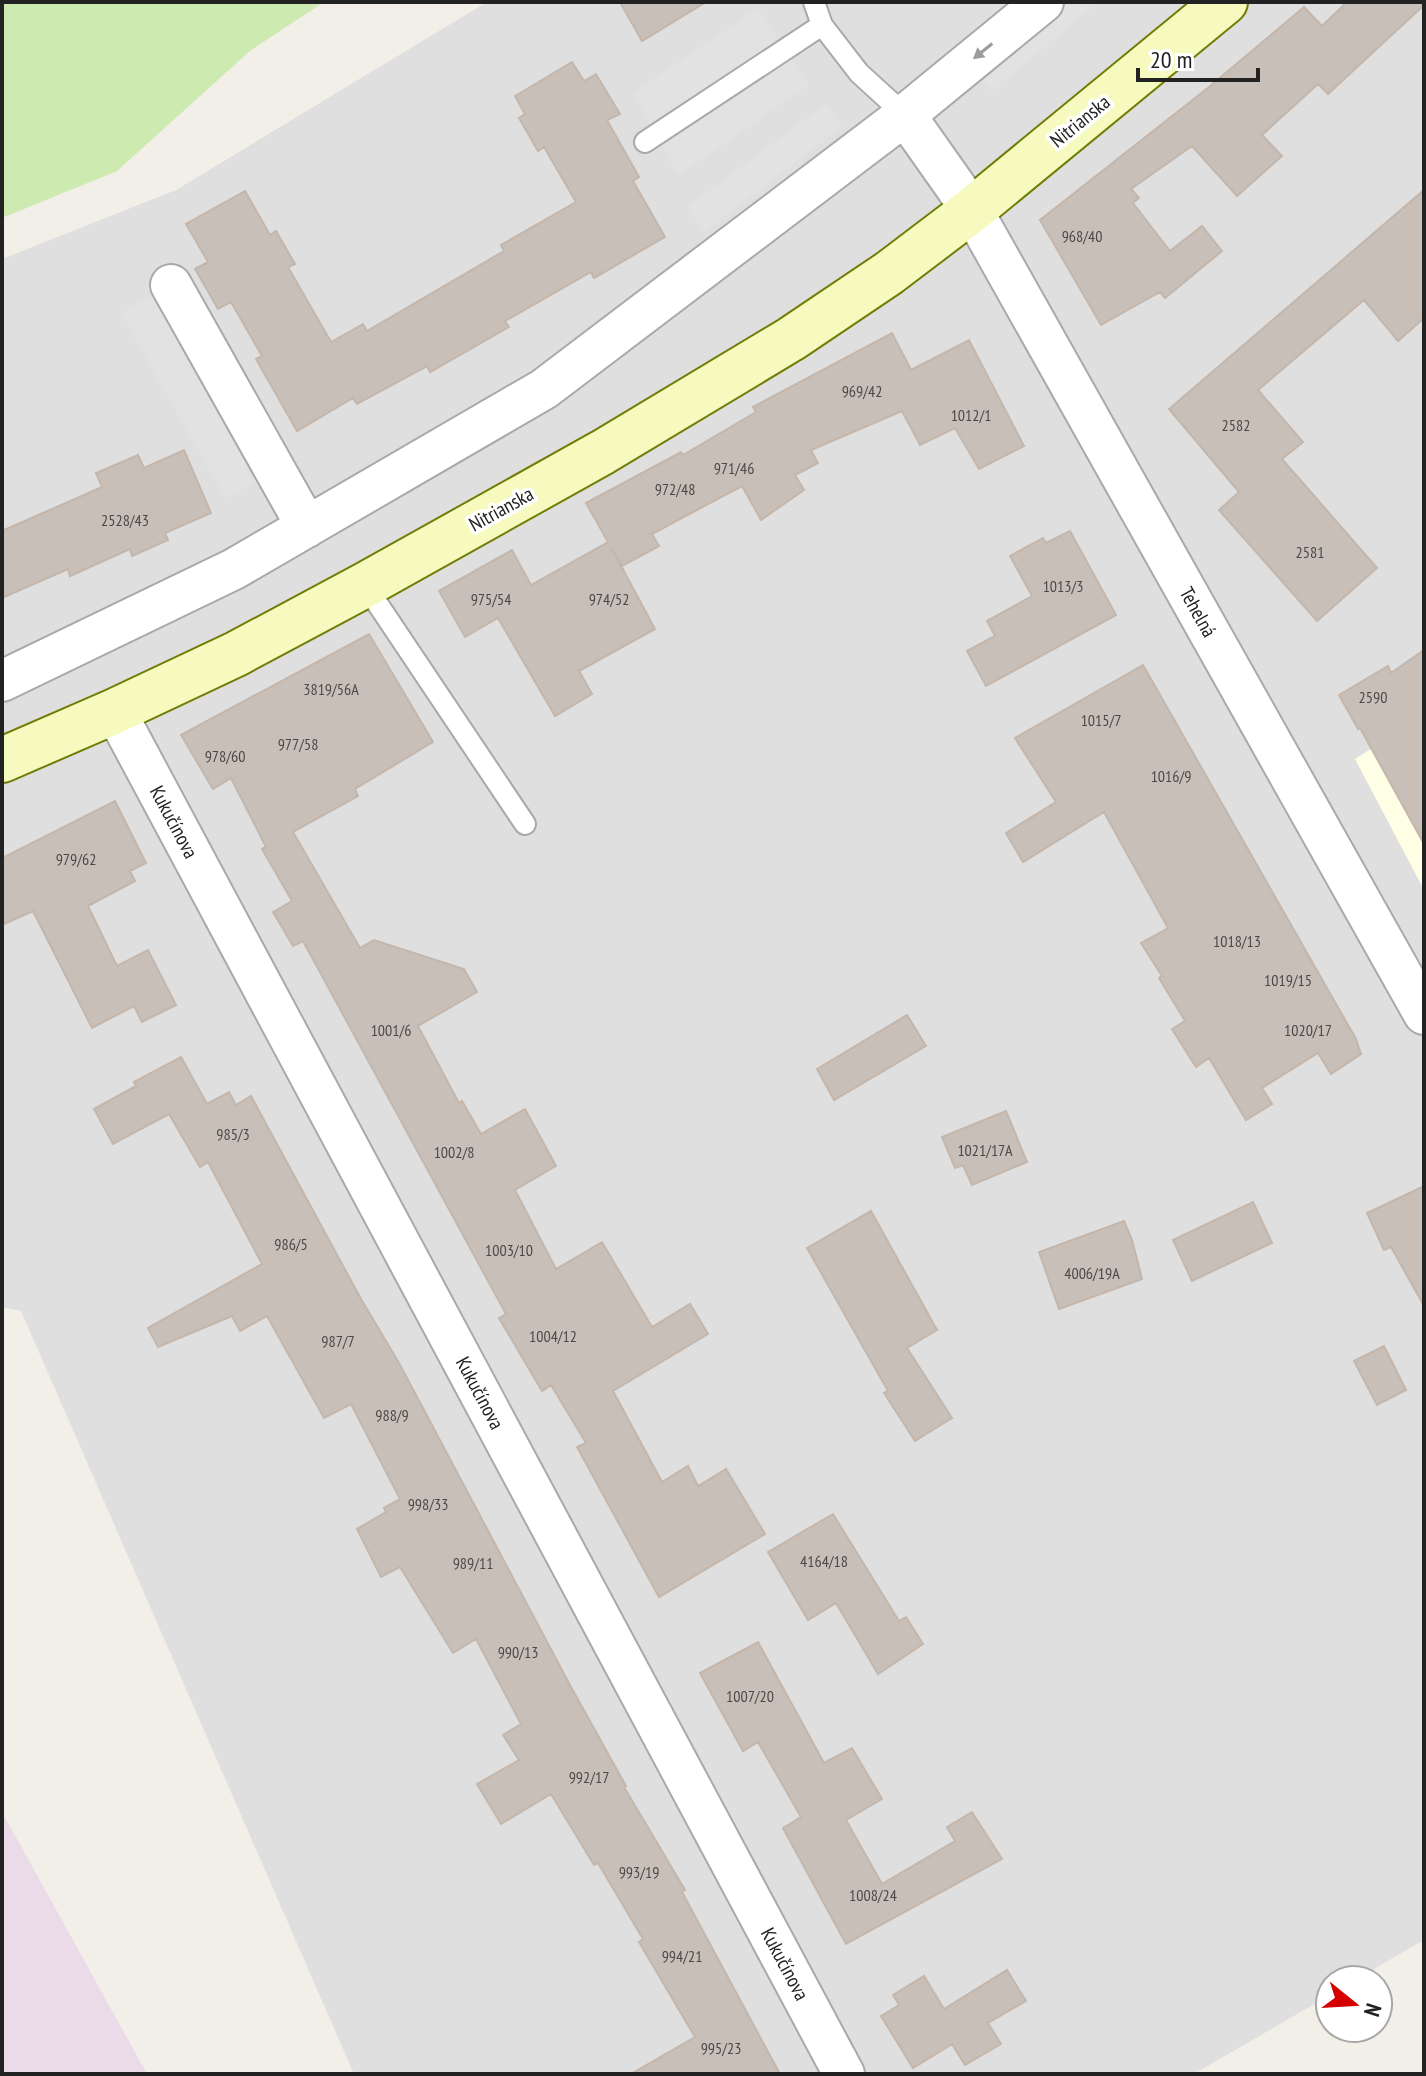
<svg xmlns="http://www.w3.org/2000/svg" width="1426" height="2076" viewBox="0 0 1426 2076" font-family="'PT Sans Narrow',sans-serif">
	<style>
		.residential { fill: #e0dfdf }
		.industrial { fill: #ebdbe8 }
		.education { fill: #ffffe5 }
		.grass { fill: #cdebb0 }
		.parking { fill: #e2e2e2 }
		.building { fill: #c7bfb8; stroke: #c4b6ab; stroke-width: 2 }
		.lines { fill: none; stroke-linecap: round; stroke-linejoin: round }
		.service-casing { stroke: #a9a9a9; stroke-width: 24 }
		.minor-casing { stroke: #a9a9a9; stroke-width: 44 }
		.secondary-casing { stroke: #707d05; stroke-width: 48 }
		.service { stroke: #fff; stroke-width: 20 }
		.minor { stroke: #fff; stroke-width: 40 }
		.secondary { stroke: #f7fabf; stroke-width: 44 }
		.oneway { fill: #9c9c9c }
		.labels { text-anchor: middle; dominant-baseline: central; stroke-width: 7; stroke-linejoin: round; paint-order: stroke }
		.number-label { font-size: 16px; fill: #4b4948 }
		.street-label { font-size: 20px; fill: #222; stroke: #fff }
	</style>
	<rect width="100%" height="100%" fill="#f2efe9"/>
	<!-- residential -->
	<path class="residential" d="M487,2H1424V1940L1355,1980H1330V1995L1194,2074H354L21,1311L2,1307V259L176,190Z"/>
	<!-- industrial -->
	<path class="industrial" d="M2,1812L147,2074H2Z"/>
	<!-- education -->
	<path class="education" d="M1424,715V890L1355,759Z"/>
	<!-- grass -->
	<path class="grass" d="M2,2H324L250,51L117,171L2,218Z"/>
	<!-- parking -->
	<path class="parking" d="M1062,2H1098L992,91L976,72Z
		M757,8L809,85L678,175L634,93Z
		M826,104L842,126L703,233L687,207Z
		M171,285L276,471L226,499L121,313Z"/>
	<!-- building -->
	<path class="building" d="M620,2H706L642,41Z
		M1347,2H1424V5L1328,94L1318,84L1262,135L1282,156L1237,196L1192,146L1131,189L1139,198L1133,203L1170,251L1202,226L1222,251L1165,298L1160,292L1101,325L1040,220L1209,87L1304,7L1322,26Z
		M572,62L584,81L596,74L620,114L607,120L639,177L633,181L665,237L594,278L591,272L505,321L509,327L430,372L427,366L357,404L353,398L297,431L256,359L262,356L231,302L218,309L195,269L208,262L186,224L245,191L270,235L276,231L295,264L288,267L331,342L363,324L367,331L504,251L501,245L576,202L544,147L538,151L519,118L525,114L515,96Z
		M1424,190V318L1398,341L1364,300L1258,390L1303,442L1282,459L1377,568L1317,621L1219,510L1239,492L1169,409Z
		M892,333L911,370L969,340L1024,446L979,469L955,428L920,445L902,411L811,450L818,463L795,475L804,490L761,520L742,486L652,534L659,546L622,566L612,549L655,629L579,671L592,694L555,716L498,618L465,637L439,591L512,550L531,585L608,542L586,503L681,452L683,455L756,412L753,407Z
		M184,450L211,513L165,533L168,540L132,556L130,549L70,576L68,569L2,598V531L102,487L96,473L138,455L144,468Z
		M1070,531L1116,615L986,686L967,651L995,636L987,621L1032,596L1010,556L1043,538L1046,543Z
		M369,634L433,742L355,789L358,796L293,832L360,948L374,940L464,969L477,992L418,1026L459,1103L462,1101L481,1134L525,1109L556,1166L515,1190L556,1269L602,1242L652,1327L690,1304L708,1334L613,1391L662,1482L688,1466L698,1486L726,1469L765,1534L659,1597L577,1447L586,1443L551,1385L542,1391L499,1318L506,1314L303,941L293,946L273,912L292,901L262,849L266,847L231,778L213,789L181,735Z
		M1424,650V844L1360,728L1358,729L1339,695L1388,666L1391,673Z
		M1143,665L1356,1039L1361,1054L1331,1074L1318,1053L1262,1088L1272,1104L1246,1120L1209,1058L1196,1067L1172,1029L1185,1021L1159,978L1162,976L1141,943L1168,928L1104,812L1023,862L1006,833L1056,802L1015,738Z
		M115,801L146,863L130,871L135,881L88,906L117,966L148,950L176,1005L142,1022L134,1006L92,1028L33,911L2,925V858Z
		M907,1015L926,1046L834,1100L817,1069Z
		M181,1057L207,1104L229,1092L236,1105L251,1096L361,1299L399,1363L571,1687L626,1786L624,1787L685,1890L682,1892L780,2074H631L695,2037L639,1942L643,1939L598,1863L594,1865L551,1794L501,1824L477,1784L519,1760L503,1735L521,1724L476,1639L453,1653L400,1567L381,1577L357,1529L386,1512L384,1508L400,1499L351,1404L324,1418L267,1316L240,1331L232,1316L158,1347L148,1328L262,1264L208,1162L200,1167L169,1114L113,1144L94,1109L136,1086L134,1082Z
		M1006,1111L1027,1162L972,1185L963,1165L955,1168L942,1137Z
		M1424,1186V1306L1391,1247L1384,1250L1367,1213Z
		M1253,1202L1272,1243L1192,1281L1173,1240Z
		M871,1211L937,1330L907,1348L952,1418L915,1441L884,1393L888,1391L807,1248Z
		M1124,1221L1132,1240L1142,1279L1059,1309L1039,1252Z
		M1384,1346L1406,1390L1377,1405L1354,1361Z
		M833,1514L899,1621L906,1617L923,1644L878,1674L836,1603L808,1620L768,1552Z
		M758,1642L824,1763L852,1748L882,1799L846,1820L882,1884L955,1841L947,1827L972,1812L1002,1859L846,1944L783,1828L801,1817L758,1742L743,1751L700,1673Z
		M1007,1970L1026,2001L988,2023L1001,2044L965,2065L952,2044L913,2068L881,2016L899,2005L893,1995L924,1976L944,2009Z"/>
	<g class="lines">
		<!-- service casing -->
		<g class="service-casing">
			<path id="service" d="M814,2L822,25
				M645,142L822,25L859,73L905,115
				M365,585L525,824"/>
		</g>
		<!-- minor casing -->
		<g class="minor-casing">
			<path id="minor" d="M905,115L972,210L1424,1014
				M171,285L307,527
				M2,681L234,569L544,389L905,115L1043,2
				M115,711L844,2074"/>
		</g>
		<!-- secondary casing -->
		<g class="secondary-casing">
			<path id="secondary" d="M2,760L115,711L236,654L365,585L603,452L791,339L889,273L972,210L1225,2"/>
		</g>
		<!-- service -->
		<use href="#service" class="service"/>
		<!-- minor -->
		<use href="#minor" class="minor"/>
		<!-- secondary -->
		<use href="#secondary" class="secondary"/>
	</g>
	<!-- one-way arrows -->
	<defs><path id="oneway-solid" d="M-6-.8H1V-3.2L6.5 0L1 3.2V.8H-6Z" transform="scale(2)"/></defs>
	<use class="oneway" href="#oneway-solid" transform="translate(983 51) rotate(141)"/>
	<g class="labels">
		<!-- number labels -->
		<g class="number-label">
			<text x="1082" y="236">968/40</text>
			<text x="862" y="391">969/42</text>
			<text x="971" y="415">1012/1</text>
			<text x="1236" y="425">2582</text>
			<text x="734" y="468">971/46</text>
			<text x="675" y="489">972/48</text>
			<text x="125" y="520">2528/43</text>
			<text x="1310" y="552">2581</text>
			<text x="1063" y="586">1013/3</text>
			<text x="491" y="599">975/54</text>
			<text x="609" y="599">974/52</text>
			<text x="331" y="689">3819/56A</text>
			<text x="1373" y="697">2590</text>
			<text x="1101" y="720">1015/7</text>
			<text x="298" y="744">977/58</text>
			<text x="225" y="756">978/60</text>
			<text x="1171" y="776">1016/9</text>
			<text x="76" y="859">979/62</text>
			<text x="1237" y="941">1018/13</text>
			<text x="1288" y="980">1019/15</text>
			<text x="391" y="1030">1001/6</text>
			<text x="1308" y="1030">1020/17</text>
			<text x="233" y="1134">985/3</text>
			<text x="985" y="1150">1021/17A</text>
			<text x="454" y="1152">1002/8</text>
			<text x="291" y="1244">986/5</text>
			<text x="509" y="1250">1003/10</text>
			<text x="1092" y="1273">4006/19A</text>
			<text x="553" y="1336">1004/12</text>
			<text x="338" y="1341">987/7</text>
			<text x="392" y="1415">988/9</text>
			<text x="428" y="1504">998/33</text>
			<text x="824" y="1561">4164/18</text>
			<text x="473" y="1563">989/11</text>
			<text x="518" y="1652">990/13</text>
			<text x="750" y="1696">1007/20</text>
			<text x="589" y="1777">992/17</text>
			<text x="639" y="1872">993/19</text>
			<text x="873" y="1895">1008/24</text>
			<text x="682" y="1956">994/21</text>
			<text x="721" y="2048">995/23</text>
		</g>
		<!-- street labels -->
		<g class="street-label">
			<text transform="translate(1080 121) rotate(-39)">Nitrianska</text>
			<text transform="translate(501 509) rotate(-29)">Nitrianska</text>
			<text transform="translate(1198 612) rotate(61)">Tehelná</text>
			<text transform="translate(174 822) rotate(62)">Kukučínova</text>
			<text transform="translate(480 1393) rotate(62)">Kukučínova</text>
			<text transform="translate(785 1964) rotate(62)">Kukučínova</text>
		</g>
	</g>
	<!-- border -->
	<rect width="1426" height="2076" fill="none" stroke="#222222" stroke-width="8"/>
	<!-- north arrow -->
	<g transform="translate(1354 2004) rotate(108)"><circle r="38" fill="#ffffff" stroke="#a7a7a7" stroke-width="2"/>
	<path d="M0-6L14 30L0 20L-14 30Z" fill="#d40000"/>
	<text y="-12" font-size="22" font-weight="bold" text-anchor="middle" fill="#222222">N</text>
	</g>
	<!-- scale -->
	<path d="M1138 68v12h120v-12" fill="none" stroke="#222222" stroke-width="4"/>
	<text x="1150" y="68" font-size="24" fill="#222222" stroke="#ffffff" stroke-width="6" paint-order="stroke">20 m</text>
</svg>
